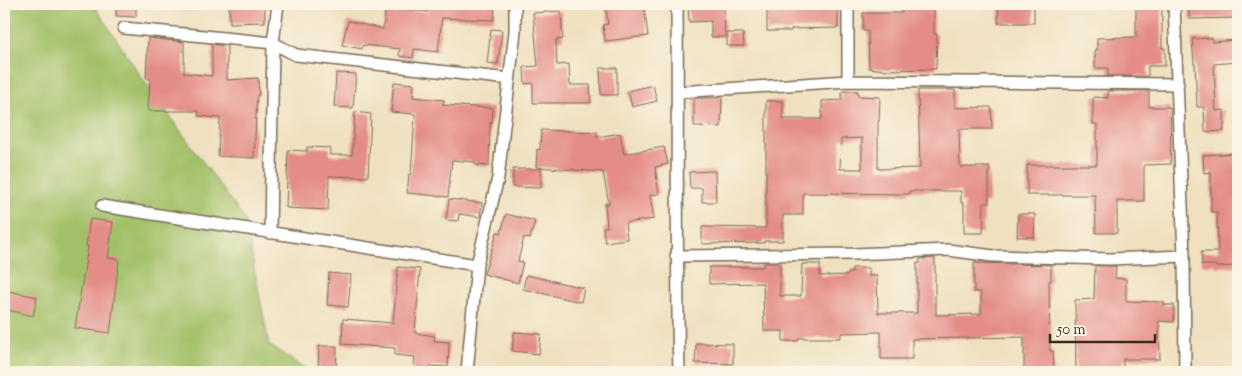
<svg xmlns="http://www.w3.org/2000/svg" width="1242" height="376" viewBox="0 0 1242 376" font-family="'Sorts Mill Goudy',serif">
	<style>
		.green { fill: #a2c068; stroke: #6e7543 }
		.building { fill: #e48d88; fill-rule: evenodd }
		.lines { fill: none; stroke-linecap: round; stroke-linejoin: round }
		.street-casing { stroke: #7a6a56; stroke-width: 14 }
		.street { stroke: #fff; stroke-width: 11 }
	</style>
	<rect width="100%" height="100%" fill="#fcf5e5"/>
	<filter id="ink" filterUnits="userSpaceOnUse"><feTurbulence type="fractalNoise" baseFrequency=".02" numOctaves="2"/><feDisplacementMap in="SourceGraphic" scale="10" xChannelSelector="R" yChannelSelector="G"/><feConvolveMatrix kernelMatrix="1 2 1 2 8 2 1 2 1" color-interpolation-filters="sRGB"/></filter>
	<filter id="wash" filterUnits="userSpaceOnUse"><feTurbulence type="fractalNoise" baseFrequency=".0096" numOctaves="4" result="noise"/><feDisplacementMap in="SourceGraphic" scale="20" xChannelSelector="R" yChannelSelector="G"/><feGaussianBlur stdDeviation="1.12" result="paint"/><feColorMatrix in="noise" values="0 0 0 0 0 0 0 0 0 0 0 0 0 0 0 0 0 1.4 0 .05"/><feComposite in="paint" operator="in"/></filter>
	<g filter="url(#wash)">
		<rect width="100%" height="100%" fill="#efe0bf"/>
		<!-- green -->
		<path class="green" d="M4,4H93L142,78L245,220L269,345L310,372H4Z"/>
		<g id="blocks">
			<!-- building -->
			<path class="building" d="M116,4H136V17L116,16Z
				M229,4H265V22L230,23Z
				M428,4H495L494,20L442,18L438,52L414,49L413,58L399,56L400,49L363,45L362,49L342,45L348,21L383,29L386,6L428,12Z
				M605,4H644L648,36L605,41L603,25L608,24Z
				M688,4H724L725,37H711V21L689,22Z
				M767,4H790V7L838,6V28L791,29V31H767Z
				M902,4H934V34H937L936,69L885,70L869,68L868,31H863V13H902Z
				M999,4H1034V23H998Z
				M1189,4H1238V18L1189,19Z
				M1162,7V48H1165V66H1148V76H1108V68H1095V50H1097V38L1136,37V8Z
				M561,11L563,39L556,40L557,65L569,64L570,85H590L591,103H533V83L525,84L524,67L538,66L533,13Z
				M491,29L502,30L498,64L487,63Z
				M727,33H743L744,46H727Z
				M148,38L184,42V73L212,76V44L227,46V80L258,78L259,95H257L254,158L218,156L220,118L198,116V111H148L150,78H146Z
				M1212,38V42L1238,40V62L1214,64L1216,111L1224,110V131L1205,132L1204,107H1197L1195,64H1194L1192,39Z
				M600,68H617V95H601Z
				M336,73L356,74L353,108L334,107Z
				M394,82L414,84L413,97L444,100L443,105L493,108L492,123L490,122L489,166L475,165V162L452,160L448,197L407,193L409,174H411L415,114L391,112Z
				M653,85L657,101L632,107L628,91Z
				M918,90H955V108L991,107L992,129H959L960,167H989V203H984L983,233H964V203H961V191H909V194L803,193V215H783V241H764V243L702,244V227L766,228V101H783V119H822V101L842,100V91H858V96L880,97L879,121H878V169L920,168ZM862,138V169H840L841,139Z
				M1108,91H1149V107H1170L1171,164L1144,165V201H1117V233H1096L1095,195H1027V165H1097V124H1093V97L1108,98Z
				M694,98H722L721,127L694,126Z
				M355,112L371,114L368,177L329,176L328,210L286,208L288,150L307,151V147L330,148V155H352Z
				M541,130L597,132V137L620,133L624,154L664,147L668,164L655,167L659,194L650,195L654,219L625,223L627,239L605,242L603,227H607L605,204H609L603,172L536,167L537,149L540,150Z
				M1237,153L1238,266L1216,267V265H1202L1201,252H1218L1217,212H1211V172L1204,173L1203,155Z
				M513,169H541V188L513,187Z
				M715,171L716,202H702V188H690L689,172Z
				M449,199L482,203L480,217L459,214L458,221L446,220Z
				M506,214L535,221L530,239L524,237L518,261L523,262L518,283L484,274L497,232L501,233Z
				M1018,214H1035L1034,237H1017Z
				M90,219L113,222L108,258L119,259L110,333L75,328L88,246H86Z
				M935,258V304H936V315L981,314V292H974V263L1051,265V281H1049L1050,351H1053L1054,372H1024V337L912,339V359H881V332L841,333V338H799L798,341H783V331H764L763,283L709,284V267H763V263H780V296H801L802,264H820V276L848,275V273H852V268H869V276H877L878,313H917V263H920V259Z
				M1095,266H1116L1115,278L1126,279V301L1164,302V305H1174V322L1159,321L1160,359H1123V372H1076L1075,300L1094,299Z
				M398,267L420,269L415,333L435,336L434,341L449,342L448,367L431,366L430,372H413L415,357L395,355V348L342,344L343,319L393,323Z
				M329,273L351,275L348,307L327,305Z
				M526,275L584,288L581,302L523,289Z
				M4,290L37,297L33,316L4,309Z
				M514,332L541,334L539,354L512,351Z
				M696,343L733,344V364L695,363Z
				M319,346H337L336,372H324V370L318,369Z"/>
		</g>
	</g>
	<g filter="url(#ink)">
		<use href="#blocks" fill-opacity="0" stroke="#7a6a56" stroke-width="1"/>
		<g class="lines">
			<!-- street casing -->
			<g class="street-casing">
				<path id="street" d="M677,4C678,127 676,249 679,372
					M1174,4L1184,256L1185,372
					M124,28L273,43L296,55L509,79
					M848,81V4
					M678,92L848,81L1178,84
					M102,206L477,265
					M270,233L273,43L278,4
					M676,256L854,254L948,250L993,256L1110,259L1184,256
					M467,372L477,265L498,178L515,31V4"/>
			</g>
			<!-- street -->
			<use href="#street" class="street"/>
		</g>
	</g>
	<!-- margin -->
	<rect width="1242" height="376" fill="none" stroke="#fcf5e5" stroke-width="20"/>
	<!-- scale -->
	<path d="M1050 334v8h105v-8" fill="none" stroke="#3b2a1e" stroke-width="2.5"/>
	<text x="1057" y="334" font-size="15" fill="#3b2a1e" stroke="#fcf5e5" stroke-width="4" paint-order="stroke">50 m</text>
</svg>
